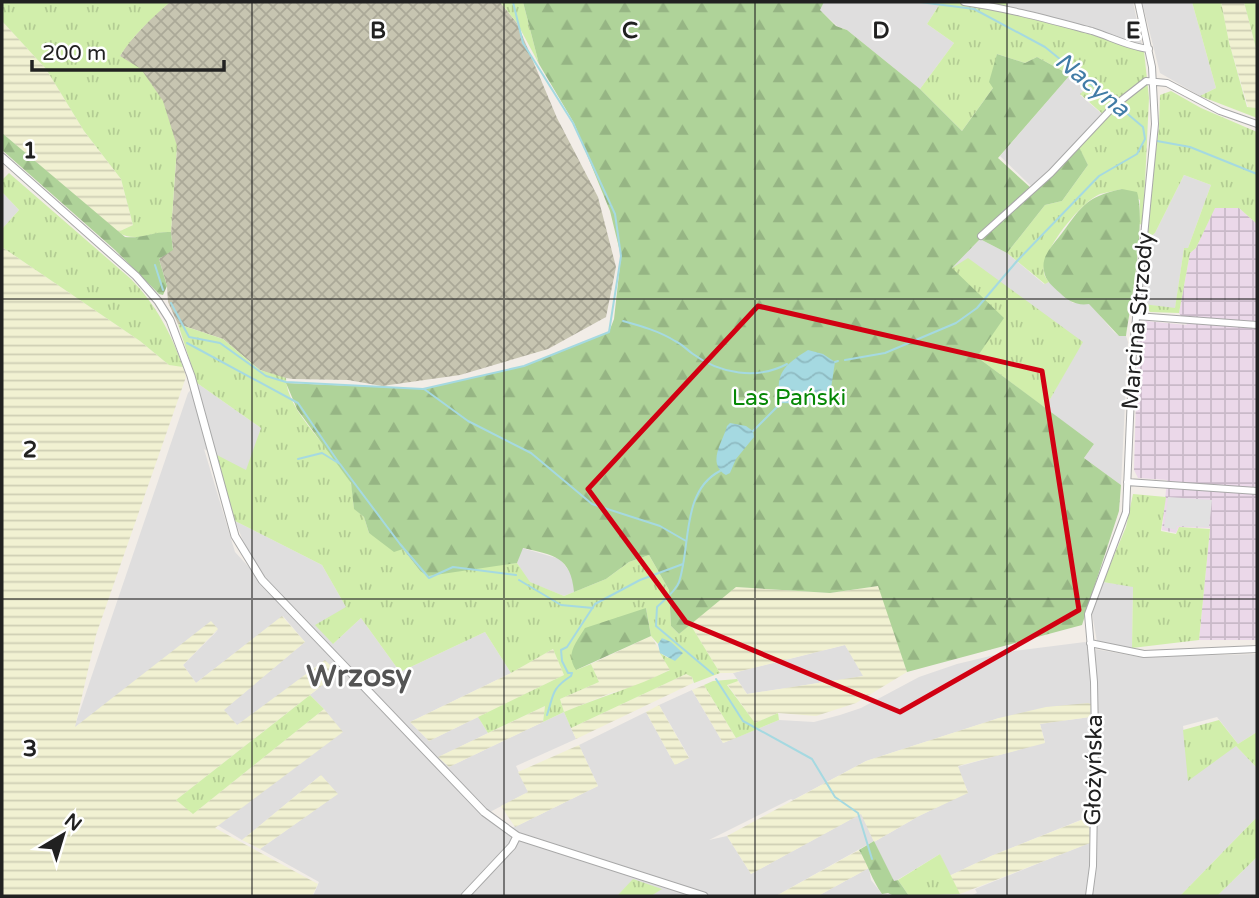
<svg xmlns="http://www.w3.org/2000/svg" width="1259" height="898" viewBox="0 0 1259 898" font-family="'Varela Round',sans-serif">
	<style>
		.residential { fill: #dfdede }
		.industrial { fill: url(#industrial-grid) }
		.construction { fill: url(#construction-cross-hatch) }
		.farmland { fill: url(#farmland-rules) }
		.grass { fill: url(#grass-tufts); fill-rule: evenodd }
		.forest { fill: url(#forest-firs) }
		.parking { fill: #e1e1e1 }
		.water { fill: url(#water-waves) }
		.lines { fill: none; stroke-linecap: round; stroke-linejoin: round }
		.stream { stroke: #a5d9e1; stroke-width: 2 }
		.minor-casing { stroke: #a8a8a8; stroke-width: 8 }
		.tertiary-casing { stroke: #a8a8a8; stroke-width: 9 }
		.minor { stroke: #fff; stroke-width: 6 }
		.tertiary { stroke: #fff; stroke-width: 7 }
		.marked { fill: none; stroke: #d10012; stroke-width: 5; stroke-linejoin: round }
		.grid { fill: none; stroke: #212121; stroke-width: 2; stroke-opacity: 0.55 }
		.labels { text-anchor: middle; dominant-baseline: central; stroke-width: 5; stroke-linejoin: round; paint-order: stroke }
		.street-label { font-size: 23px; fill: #212121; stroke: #fff }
		.park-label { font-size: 23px; fill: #068805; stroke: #fff }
		.water-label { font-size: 24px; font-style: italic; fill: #417ca6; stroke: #fff }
		.district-label { font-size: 30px; font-weight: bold; fill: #545454; stroke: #fff }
		.grid-label { font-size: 23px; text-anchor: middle; font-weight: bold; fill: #212121; stroke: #fff; stroke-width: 5; stroke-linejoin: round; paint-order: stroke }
	</style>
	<defs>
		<pattern id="industrial-grid" width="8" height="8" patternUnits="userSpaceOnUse" patternTransform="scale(1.75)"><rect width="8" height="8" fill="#ebd8e9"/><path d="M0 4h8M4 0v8" fill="none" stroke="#c9b9c8"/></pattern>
		<pattern id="construction-cross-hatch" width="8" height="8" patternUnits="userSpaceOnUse" patternTransform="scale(1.75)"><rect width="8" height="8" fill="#c7c5b1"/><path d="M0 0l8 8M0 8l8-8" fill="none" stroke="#aba998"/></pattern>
		<pattern id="farmland-rules" width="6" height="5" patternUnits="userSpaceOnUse" patternTransform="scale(1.75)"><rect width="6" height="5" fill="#f1f1d2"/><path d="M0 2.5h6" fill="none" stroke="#ceceb4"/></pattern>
		<pattern id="grass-tufts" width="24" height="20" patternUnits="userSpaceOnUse" patternTransform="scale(1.75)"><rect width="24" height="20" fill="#d1eeab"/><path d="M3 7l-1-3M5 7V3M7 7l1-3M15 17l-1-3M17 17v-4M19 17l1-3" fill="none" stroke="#b3cc93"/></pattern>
		<pattern id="forest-firs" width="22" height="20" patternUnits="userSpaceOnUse" patternTransform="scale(1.75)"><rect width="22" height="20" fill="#afd399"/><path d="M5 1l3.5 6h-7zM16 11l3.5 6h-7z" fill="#96b584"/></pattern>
		<pattern id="water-waves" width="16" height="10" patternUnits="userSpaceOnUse" patternTransform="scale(1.75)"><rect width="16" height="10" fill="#a5d9e1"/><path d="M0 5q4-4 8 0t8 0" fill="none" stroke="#8ebac1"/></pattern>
	</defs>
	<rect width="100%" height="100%" fill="#f2ede7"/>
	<!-- residential -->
	<path class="residential" d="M824,2H941L927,24L954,43L920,89L847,30L837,26L820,10Z
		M1007,2H1133L1142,45L1006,6Z
		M1142,2H1192L1216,88L1200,96L1160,73Z
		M1070,75L1087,89L1080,95L1102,114L1050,170L1031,186L1000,156Z
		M1184,175L1211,185L1188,248H1184L1175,309L1143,304L1144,242L1155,233Z
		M2,192L19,210L2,229Z
		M980,239L1007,253L1044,284L1049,282L1073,303H1089L1114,332L1119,336H1126L1128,342L1121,485L1084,458L1094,444L1045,408L1082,342L952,268Z
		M197,383L261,428L247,472L204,449L235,552L258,577L235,521L322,565L346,607L333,644L361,618L400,672L485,632L511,673L410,722L429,741L478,717L488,733L439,757L449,767L564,712L576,739L516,766L528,792L490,812L509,828L515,827L598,786L579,745L646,712L675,765L689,757L659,705L692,690L723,743L779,720L814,722L840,715L861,708L919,677L957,664L1007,652L1085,642L1095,649L1139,657L1257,654V732L1238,744L1217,717L1183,726L1184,734L1236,746L1257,768V817L1180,896H970L977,893L975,889L1089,843L1088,817L991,856L949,876L940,854L894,882L874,842L919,816L968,792L957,767L1045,742L1040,724L1090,717L999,718L866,761L793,800L791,799L709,840L727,836L751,874L862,813L874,841L776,896H651L661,889L633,880L617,896H313L319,882L260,849L337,794L321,775L242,840L217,825L324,709L310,695L338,673L237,725L223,710L305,642L283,616L196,683L183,665L218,630L74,728L188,393Z
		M522,548L560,559L573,576L574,592L564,596L529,582L517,563Z
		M1103,582L1133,586L1132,648L1097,642L1092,613Z
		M845,645L864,676L747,694L733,673Z
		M1257,857V896H1217Z
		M869,868L871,880L882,894L881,896H818Z"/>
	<!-- industrial -->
	<path class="industrial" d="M1215,207L1239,208L1257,224V640H1199L1210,528L1179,527L1176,533L1162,530L1167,480L1138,478L1134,470L1138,328L1146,321L1187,325L1179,313L1190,253L1196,248Z"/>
	<!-- construction -->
	<path class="construction" d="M170,2H500L517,23L557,118L598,197L616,267L606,317L548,349L460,375L382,386L348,380L293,379L278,377L260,370L223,339L178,324L168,302L167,286L159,259L173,249L171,232L177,146L120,56L126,46L151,18Z"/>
	<!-- farmland -->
	<path class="farmland" d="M1221,2H1244L1257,52V108L1248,107L1229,42Z
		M2,21L46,69L84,131L121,179L133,225L118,232L2,133Z
		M2,247L140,341L169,365L183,366L186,377L96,635L75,727L211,621L218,629L183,665L196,683L282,616L305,642L224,710L237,725L325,660L338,673L176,800L194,813L324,709L343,732L215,828L318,884L312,896H2Z
		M879,586L907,672L856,703L816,716L778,713L755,723L727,684L738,681L747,694L863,676L845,645L733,673H720L690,624L736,587L830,593Z
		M651,636L671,669L636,687L611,693L564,712L560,699L599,682L591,664Z
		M553,649L564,675L429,741L410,722L511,673Z
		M686,674L692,677L693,683L576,739L571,728Z
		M704,685L722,715L736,738L723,743L692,690Z
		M1088,703L1091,704L1090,717L1040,724L1045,743L958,766L968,793L919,816L874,842L861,814L751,874L727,836L866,761L999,718L1046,707Z
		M659,705L689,758L675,765L646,712Z
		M545,706L543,722L449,767L438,757Z
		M579,745L598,786L515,827L501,806L528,792L518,772Z
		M321,775L338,794L260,849L242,840Z
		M1089,817L1090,843L960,894L949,876L991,856Z
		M859,850L869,868L818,896H776Z"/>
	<!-- grass -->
	<path class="grass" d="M2,2H170C152,18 133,35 120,56L141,69L163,101L177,146L171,232C153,231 135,244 118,232L133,225L121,179L84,131L46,69L2,21Z
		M500,2H523L539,64L517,23Z
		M941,2H1007L1005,12L1100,36L1144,51L1149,98L1143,225L1139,224L1140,200L1122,189C1115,191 1107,192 1100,194C1081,202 1040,252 1044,272C1044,276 1047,279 1049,282L1045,284L1007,253L1045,205L1062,201L1088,165L1078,146L1106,117L1080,94L1086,89L1070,75L1037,57L1025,63L997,54L993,88L962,131L920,89L954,43L927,24Z
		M1192,2H1221L1229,42L1247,107L1257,108V118L1200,96L1216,88Z
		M1244,2H1257V52Z
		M1171,91L1201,108L1257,132V224L1239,208H1215L1196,248L1190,253L1179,313L1150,312L1143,304L1175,308L1184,248H1188L1211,185L1184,175L1155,233L1144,242L1159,127L1160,95Z
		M9,173L131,279C156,305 171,333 183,367L169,365L140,341L2,247V229L19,210L2,192V180Z
		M968,258L1083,342L1045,408L977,357L952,268Z
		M178,324L223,339L260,370L286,378C286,411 335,452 350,481C353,489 353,500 354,508L364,517L369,533L403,549L420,571L517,563L530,582L564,596L606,579L629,562L649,555L669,590L671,626L679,634L690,624L720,673L694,683L692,677L686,674L571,728L564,712L543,722L545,706L488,733L478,717L564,675L553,649L511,673L485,632L400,672L361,618L333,644L315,625L346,607L322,565L235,521L215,454L246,470L261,428L197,383ZM646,608L651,636L658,644L663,638L668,658L660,653L670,670C636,687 600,697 564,712L560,699L599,682L591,664L576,670Z
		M1133,494L1166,497L1161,531L1176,534L1179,527L1210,529L1199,640L1132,648L1133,587L1103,582L1126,527Z
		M737,679L738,681L727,685L755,723L778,713L779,720L736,738L704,685L713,681Z
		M310,695L324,709L193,814L176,800Z
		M1219,720L1238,744L1257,732V768L1236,746L1188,781L1183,730Z
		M1257,817V857L1217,896H1180Z
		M940,854L960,894L909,896L898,880Z
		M633,879L662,889L651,896H617Z"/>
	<!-- forest -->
	<path class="forest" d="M523,2H824L820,10L836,26L847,30L920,89L962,131L993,88L989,82L997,54L1025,63L1037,57L1070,75L998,158L1032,189L1077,143L1088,165L1062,201L1045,205L1007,253L980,239L952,268L1004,318L977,357L1094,444L1084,458L1121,485L1119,511L1082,625L907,672L878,586L830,593L736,587L679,634L671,626L669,590L649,555L629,562L606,579L574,592C571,557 554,555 523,548L517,563L428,576L420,571L403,549L394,552L369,533L364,517L354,509L351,483L297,409L286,383L423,389L524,366L609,332L614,319L621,256L610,211L574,123L539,64Z
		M2,133L125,237C141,239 155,231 171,232L173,250L159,259L167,286L163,295L159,294L115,250L2,150Z
		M1122,189L1137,192C1146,221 1131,303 1126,336H1119L1089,304C1077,306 1068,301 1060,293C1053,287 1045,280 1044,271C1041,257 1051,247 1059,237C1081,209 1083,197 1122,189Z
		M646,608L651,636L576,670C565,654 576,643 585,628Z
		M874,841L894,881L898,880L909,896H894L888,893L882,894C872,880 868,865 859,850Z"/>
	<!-- parking -->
	<path class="parking" d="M1168,497L1212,500L1209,527L1177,526L1176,530L1164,527Z"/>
	<!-- water -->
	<path class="water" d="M808,350L823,354L835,362L830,395C817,406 798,403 781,403C774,374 784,365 808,350Z
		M730,423L746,426L753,431L754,437L736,459L730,473L726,475C706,463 723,442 727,426Z
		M662,638L671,642L683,653L675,661L660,653L658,644Z"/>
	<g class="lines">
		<!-- stream -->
		<path class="stream" d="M920,2L974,9L1045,47L1113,102
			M1117,105L1143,127L1145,139
			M1157,141L1190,147L1257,174
			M155,265L163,290
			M171,303L189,337L220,343L266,376L286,382L423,389L524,366L609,332L621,256L615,214L573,123L523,43L513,2
			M623,321C641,326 659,331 675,341C682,344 687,350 693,354C720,374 757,380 787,364
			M187,343L298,403L339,463
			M845,360L885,353L956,323L977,308L1017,261L1099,176L1137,154L1145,139
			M835,362L838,361
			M424,389L468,421L531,453L592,504L660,526L686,541
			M753,431L781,403
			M298,459L322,453L340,464L400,544L429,578L453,567L516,575
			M519,580L561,605L593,608
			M713,674L656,626L657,607C664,600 676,591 679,582C691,547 681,491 720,471
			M716,679L743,721L812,759L835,797L858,813L872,859
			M547,715C554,694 551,689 571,676L572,673H568L562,661L561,650L567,647L595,604L640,580L683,564"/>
		<!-- minor casing -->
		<g class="minor-casing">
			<path id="minor" d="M964,2C1007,8 1050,20 1092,31C1111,37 1129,47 1149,49
				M981,236L1051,173L1114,106L1146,81L1167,83L1220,111L1257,124
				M1136,316L1257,325
				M1127,482L1257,491
				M1090,643L1144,654L1257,649
				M1089,896L1093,866L1095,736L1094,682L1088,614L1126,512L1133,349L1155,124L1152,67L1138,2"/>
		</g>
		<!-- tertiary casing -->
		<g class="tertiary-casing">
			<path id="tertiary" d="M2,157L136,276L158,301L170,320L191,376L235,536L262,580L484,812L517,836L704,896
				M465,896L512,846L517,836"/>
		</g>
		<!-- minor -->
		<use href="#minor" class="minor"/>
		<!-- tertiary -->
		<use href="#tertiary" class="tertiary"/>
	</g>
	<!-- marked area -->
	<path class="marked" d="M758,306L1042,371L1079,610L900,712L686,622L588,489Z"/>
	<!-- grid -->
	<path class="grid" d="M252,2V896M504,2V896M755,2V896M1007,2V896M2,299H1257M2,599H1257"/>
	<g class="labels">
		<!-- street labels -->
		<g class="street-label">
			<text transform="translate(1138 321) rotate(-85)">Marcina Strzody</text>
			<text transform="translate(1094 770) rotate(-89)">Głożyńska</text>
		</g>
		<!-- park labels -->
		<g class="park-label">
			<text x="789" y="398">Las Pański</text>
		</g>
		<!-- water labels -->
		<g class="water-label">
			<text transform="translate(1092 85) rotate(39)">Nacyna</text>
		</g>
		<!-- district labels -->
		<g class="district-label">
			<text x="359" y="676">Wrzosy</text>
		</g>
	</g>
	<g class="grid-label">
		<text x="378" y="38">B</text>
		<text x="630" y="38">C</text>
		<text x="881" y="38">D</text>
		<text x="1133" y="38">E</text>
		<text x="30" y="158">1</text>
		<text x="30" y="457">2</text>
		<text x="30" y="756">3</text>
	</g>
	<!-- border -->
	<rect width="1259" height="898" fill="none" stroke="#212121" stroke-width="7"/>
	<!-- north arrow -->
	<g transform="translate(63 835) rotate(38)" stroke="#ffffff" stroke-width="5" paint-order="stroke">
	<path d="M0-5L12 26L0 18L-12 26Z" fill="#212121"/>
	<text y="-10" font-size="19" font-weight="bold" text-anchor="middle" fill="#212121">N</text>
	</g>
	<!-- scale -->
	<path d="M32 60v10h192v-10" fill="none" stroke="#212121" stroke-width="3.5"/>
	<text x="42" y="60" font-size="21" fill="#212121" stroke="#ffffff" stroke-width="5" paint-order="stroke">200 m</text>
</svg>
